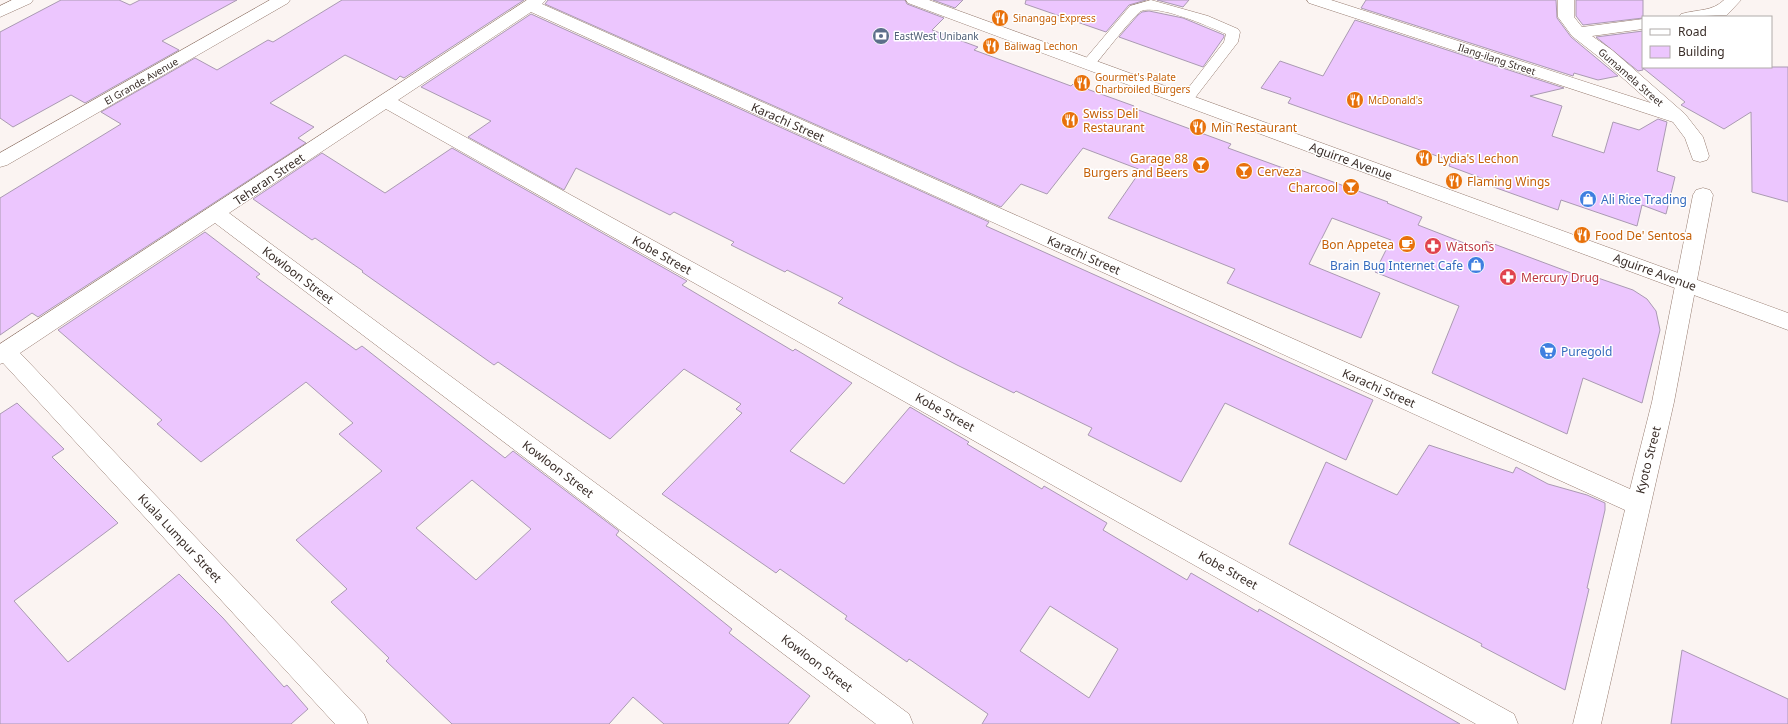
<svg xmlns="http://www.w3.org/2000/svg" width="1788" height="724" viewBox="0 0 1788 724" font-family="'Noto Sans',sans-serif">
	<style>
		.building { fill: #ecc6fe; stroke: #aa9ab2; fill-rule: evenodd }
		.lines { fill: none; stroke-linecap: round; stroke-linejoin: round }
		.service-casing { stroke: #967b6f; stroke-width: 1 }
		.minor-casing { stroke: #967b6f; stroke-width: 1 }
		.tertiary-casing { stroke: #967b6f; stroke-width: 1 }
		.service { fill: #fff; fill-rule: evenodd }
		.minor { fill: #fff; fill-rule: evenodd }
		.tertiary { fill: #fff; fill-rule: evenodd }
		.labels { text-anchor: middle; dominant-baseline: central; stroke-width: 3; stroke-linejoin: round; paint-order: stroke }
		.far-food-label { font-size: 10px; fill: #c56008; stroke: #fff; text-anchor: start }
		.far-service-label { font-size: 10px; fill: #4e5e75; stroke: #fff; text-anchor: start }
		.far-street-label { font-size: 10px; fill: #392d28; stroke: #fff }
		.food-label { font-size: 12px; fill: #c56008; stroke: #fff; text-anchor: start }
		.street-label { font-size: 12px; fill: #392d28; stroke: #fff }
		.shop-label { font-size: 12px; fill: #366cbe; stroke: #fff; text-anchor: start }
		.health-label { font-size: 12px; fill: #be3a42; stroke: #fff; text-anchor: start }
	</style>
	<rect width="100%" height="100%" fill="#fbf4f2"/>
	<!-- building -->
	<path class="building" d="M61,0H119L130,5L140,0H237L162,41L179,50L85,103L71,95L13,127L0,118V32Z
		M342,0H524L404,78L400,76L396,80L345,55L270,103L314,127L298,138L306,143L38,317L32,313L0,335V198L121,124L101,112L195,58L217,70L268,40L273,42Z
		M548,0H905L907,4L944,18L932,30L978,47L974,50L1071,86L1073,84L1134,106L1133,108L1231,144L1228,148L1294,172L1295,168L1388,202L1387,203L1422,217L1418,225L1482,250L1486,241L1585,278H1598L1633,290L1647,299L1656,311L1660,330L1642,403L1583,378L1567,434L1432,373L1459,306L1375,272L1391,240L1332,218L1309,264L1380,293L1361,338L1227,283L1235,269L1108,218L1141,170L1083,148L1047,194L1021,184L1001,207L545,4Z
		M933,0H963L955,8Z
		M1026,0H1146L1129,5L1106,32L1025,4Z
		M1157,0H1189L1183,7Z
		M1366,0H1556L1557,18L1571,37L1618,76L1598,80L1574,73L1573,76L1361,8Z
		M1576,0H1643V18L1583,25L1576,16Z
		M1149,11L1183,18L1224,35V37L1203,67L1119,37L1138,15L1142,12Z
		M531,14L989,222L986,226L1373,400L1346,460L1225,403L1181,482L1088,435L1092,428L1016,391L1014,393L957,365L838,303L843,298L787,270L785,272L731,245L734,242L674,212L670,215L576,168L564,190L468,137L491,121L421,87Z
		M1355,20L1564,88L1530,96L1562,106L1552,136L1604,153L1613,122L1639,130L1658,119L1667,122L1657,171L1675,177L1666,214L1642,205L1637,226L1561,200L1558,210L1488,185L1489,181L1449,166L1451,161L1288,103L1291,98L1261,88L1280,61L1323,76Z
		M1643,31V67H1788V202L1752,192L1751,112L1724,129L1681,105L1685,102L1643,68V70L1638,71L1596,37Z
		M452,148L687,281L682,285L793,351L795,349L852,383L790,451L844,484L910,407L969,442L967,444L1042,489L1044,486L1107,523L1103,530L1187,580L1191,573L1258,612L1259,609L1460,724H982L988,714L909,659L907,662L845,619L847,616L780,569L776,573L662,494L742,413L736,409L741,404L684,369L610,439L498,362L494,365L362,272L363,271L315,238L312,240L253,199L322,153L385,193ZM1050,606L1118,649L1089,698L1020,651Z
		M205,232L260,274L256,277L356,350L362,346L505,458L513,451L619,531L616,535L732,629L729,633L810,696L788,724H664L633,697L609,724H452L386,661L389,658L331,602L347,589L296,540L382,471L339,434L353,423L306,382L201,462L157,424L162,420L58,330ZM472,480L531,529L476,580L416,528Z
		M17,403L64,449L52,457L118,523L14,601L68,662L179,574L223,618L284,687L287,685L308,709L291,724H0V414Z
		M1429,445L1513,473L1516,467L1548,484L1587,495L1605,503V510L1587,588L1589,589L1565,690L1481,646L1482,644L1289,544L1326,462L1397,495Z
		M1682,650L1788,699V724H1671Z"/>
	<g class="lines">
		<!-- service casing -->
		<g class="service-casing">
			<path id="service" d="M1151,0L1208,16L1238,29L1240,32L1238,42L1191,103H1181L1179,100L1224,42L1226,34C1208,26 1158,4 1141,11C1134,15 1101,58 1093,67H1083L1081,64L1130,6Z"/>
		</g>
		<!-- minor casing -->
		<g class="minor-casing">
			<path id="minor" d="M12,0H33L31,3L0,17V6Z
				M527,0H546L542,4L1630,489L1652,402L1693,195L1696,190L1703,188L1710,190L1713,195L1674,402L1601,724H1573L1625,510L531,12L398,100L1514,714L1518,724H1476L386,109L229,213L909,714L913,724H876L215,223L20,353L364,714L368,724H335L3,363L0,364V344Z
				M1307,0H1331L1651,103L1600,58L1572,36L1558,17V0H1574V17L1582,27L1643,19V29L1592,36L1612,50L1685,114L1703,137L1709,156L1707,160L1700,162L1693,160L1685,138L1673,122L1309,3Z
				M1724,0H1741L1727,15L1679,17L1681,14C1698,9 1712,12 1724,0Z"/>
		</g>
		<!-- tertiary casing -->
		<g class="tertiary-casing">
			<path id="tertiary" d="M270,0H290L288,3L7,165L0,167V153Z
				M906,0H929L1788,313V330L908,3Z"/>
		</g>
		<!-- service -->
		<use href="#service" class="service"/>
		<!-- minor -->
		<use href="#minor" class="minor"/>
		<!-- tertiary -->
		<use href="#tertiary" class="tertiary"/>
	</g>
	<!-- icons -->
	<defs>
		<g id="restaurant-disc" transform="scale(0.9)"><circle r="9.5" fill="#e8710a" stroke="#fff"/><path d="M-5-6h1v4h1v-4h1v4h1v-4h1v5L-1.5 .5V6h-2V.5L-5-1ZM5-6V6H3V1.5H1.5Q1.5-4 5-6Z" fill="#fff"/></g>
		<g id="bank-disc" transform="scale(0.9)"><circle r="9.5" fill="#5c6f8a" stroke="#fff"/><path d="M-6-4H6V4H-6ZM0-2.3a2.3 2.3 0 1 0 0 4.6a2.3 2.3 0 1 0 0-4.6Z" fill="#fff"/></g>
		<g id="bar-disc" transform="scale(0.9)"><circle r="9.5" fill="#e8710a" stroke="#fff"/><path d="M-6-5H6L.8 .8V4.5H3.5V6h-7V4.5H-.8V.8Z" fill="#fff"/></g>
		<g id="shop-disc" transform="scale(0.9)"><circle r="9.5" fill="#3f7fe0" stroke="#fff"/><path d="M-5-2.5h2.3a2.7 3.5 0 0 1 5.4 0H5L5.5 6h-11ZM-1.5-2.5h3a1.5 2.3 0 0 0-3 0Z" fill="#fff"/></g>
		<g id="cafe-disc" transform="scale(0.9)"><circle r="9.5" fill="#e8710a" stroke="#fff"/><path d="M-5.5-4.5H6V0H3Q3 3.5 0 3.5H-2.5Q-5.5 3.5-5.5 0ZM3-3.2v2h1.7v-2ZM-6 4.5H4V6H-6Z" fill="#fff"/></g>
		<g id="pharmacy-disc" transform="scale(0.9)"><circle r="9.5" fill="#e0444e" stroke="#fff"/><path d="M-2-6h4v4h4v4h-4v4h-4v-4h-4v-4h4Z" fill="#fff"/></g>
		<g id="supermarket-disc" transform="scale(0.9)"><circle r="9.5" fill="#3f7fe0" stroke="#fff"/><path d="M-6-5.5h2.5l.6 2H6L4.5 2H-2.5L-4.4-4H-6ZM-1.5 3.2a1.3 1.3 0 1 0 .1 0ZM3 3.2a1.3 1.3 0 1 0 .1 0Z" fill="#fff"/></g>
	</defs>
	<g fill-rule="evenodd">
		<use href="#restaurant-disc" x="1000" y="18"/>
		<use href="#bank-disc" x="881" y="36"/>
		<use href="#restaurant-disc" x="991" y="46"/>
		<use href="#restaurant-disc" x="1082" y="83"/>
		<use href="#restaurant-disc" x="1355" y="100"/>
		<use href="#restaurant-disc" x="1070" y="120"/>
		<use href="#restaurant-disc" x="1198" y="127"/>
		<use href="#restaurant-disc" x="1424" y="158"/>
		<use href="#bar-disc" x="1201" y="165"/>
		<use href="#bar-disc" x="1244" y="171"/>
		<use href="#restaurant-disc" x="1454" y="181"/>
		<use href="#bar-disc" x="1351" y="187"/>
		<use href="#shop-disc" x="1588" y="199"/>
		<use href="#restaurant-disc" x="1582" y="235"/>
		<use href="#cafe-disc" x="1407" y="244"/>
		<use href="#pharmacy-disc" x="1433" y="246"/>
		<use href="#shop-disc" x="1476" y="265"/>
		<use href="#pharmacy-disc" x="1508" y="277"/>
		<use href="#supermarket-disc" x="1548" y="351"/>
	</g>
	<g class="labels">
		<!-- far-food labels -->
		<g class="far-food-label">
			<text x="1013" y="18">Sinangag Express</text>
			<text x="1004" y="46">Baliwag Lechon</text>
			<text x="1095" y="77">Gourmet's Palate<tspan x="1095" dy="12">Charbroiled Burgers</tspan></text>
			<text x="1368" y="100">McDonald's</text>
		</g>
		<!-- far-service labels -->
		<g class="far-service-label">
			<text x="894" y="36">EastWest Unibank</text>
		</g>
		<!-- far-street labels -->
		<g class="far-street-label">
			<text transform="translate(1497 59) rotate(18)">Ilang-ilang Street</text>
			<text transform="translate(1631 77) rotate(41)">Gumamela Street</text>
			<text transform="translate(141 81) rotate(-30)">El Grande Avenue</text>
		</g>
		<!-- food labels -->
		<g class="food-label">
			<text x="1083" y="113">Swiss Deli<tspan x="1083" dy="14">Restaurant</tspan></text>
			<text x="1211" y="127">Min Restaurant</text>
			<text x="1188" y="158" text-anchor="end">Garage 88<tspan x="1188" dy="14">Burgers and Beers</tspan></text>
			<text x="1437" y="158">Lydia's Lechon</text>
			<text x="1257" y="171">Cerveza</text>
			<text x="1467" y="181">Flaming Wings</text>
			<text x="1338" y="187" text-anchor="end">Charcool</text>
			<text x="1595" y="235">Food De' Sentosa</text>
			<text x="1394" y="244" text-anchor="end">Bon Appetea</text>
		</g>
		<!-- street labels -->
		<g class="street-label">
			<text transform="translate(788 122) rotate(24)">Karachi Street</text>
			<text transform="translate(1351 161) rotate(20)">Aguirre Avenue</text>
			<text transform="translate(269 179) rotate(-34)">Teheran Street</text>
			<text transform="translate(662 255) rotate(29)">Kobe Street</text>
			<text transform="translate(1084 255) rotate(24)">Karachi Street</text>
			<text transform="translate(1655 272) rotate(20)">Aguirre Avenue</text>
			<text transform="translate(298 275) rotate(37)">Kowloon Street</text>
			<text transform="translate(1379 388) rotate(24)">Karachi Street</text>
			<text transform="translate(945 412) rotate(29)">Kobe Street</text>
			<text transform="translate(1648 460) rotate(-76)">Kyoto Street</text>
			<text transform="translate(558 469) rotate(37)">Kowloon Street</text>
			<text transform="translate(180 538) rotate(47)">Kuala Lumpur Street</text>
			<text transform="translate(1228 570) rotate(29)">Kobe Street</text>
			<text transform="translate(817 663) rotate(37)">Kowloon Street</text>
		</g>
		<!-- shop labels -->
		<g class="shop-label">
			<text x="1601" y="199">Ali Rice Trading</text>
			<text x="1463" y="265" text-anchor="end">Brain Bug Internet Cafe</text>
			<text x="1561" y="351">Puregold</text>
		</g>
		<!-- health labels -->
		<g class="health-label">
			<text x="1446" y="246">Watsons</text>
			<text x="1521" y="277">Mercury Drug</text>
		</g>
	</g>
	<!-- legend -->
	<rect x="1642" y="16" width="130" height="52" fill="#ffffff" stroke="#b0aba9"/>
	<rect x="1650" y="29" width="20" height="6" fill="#ffffff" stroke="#b0aba9"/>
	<text x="1678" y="36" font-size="12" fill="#392d28">Road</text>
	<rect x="1650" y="46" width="20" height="12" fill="#ecc6fe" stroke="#b0aba9"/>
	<text x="1678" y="56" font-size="12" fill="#392d28">Building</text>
</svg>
